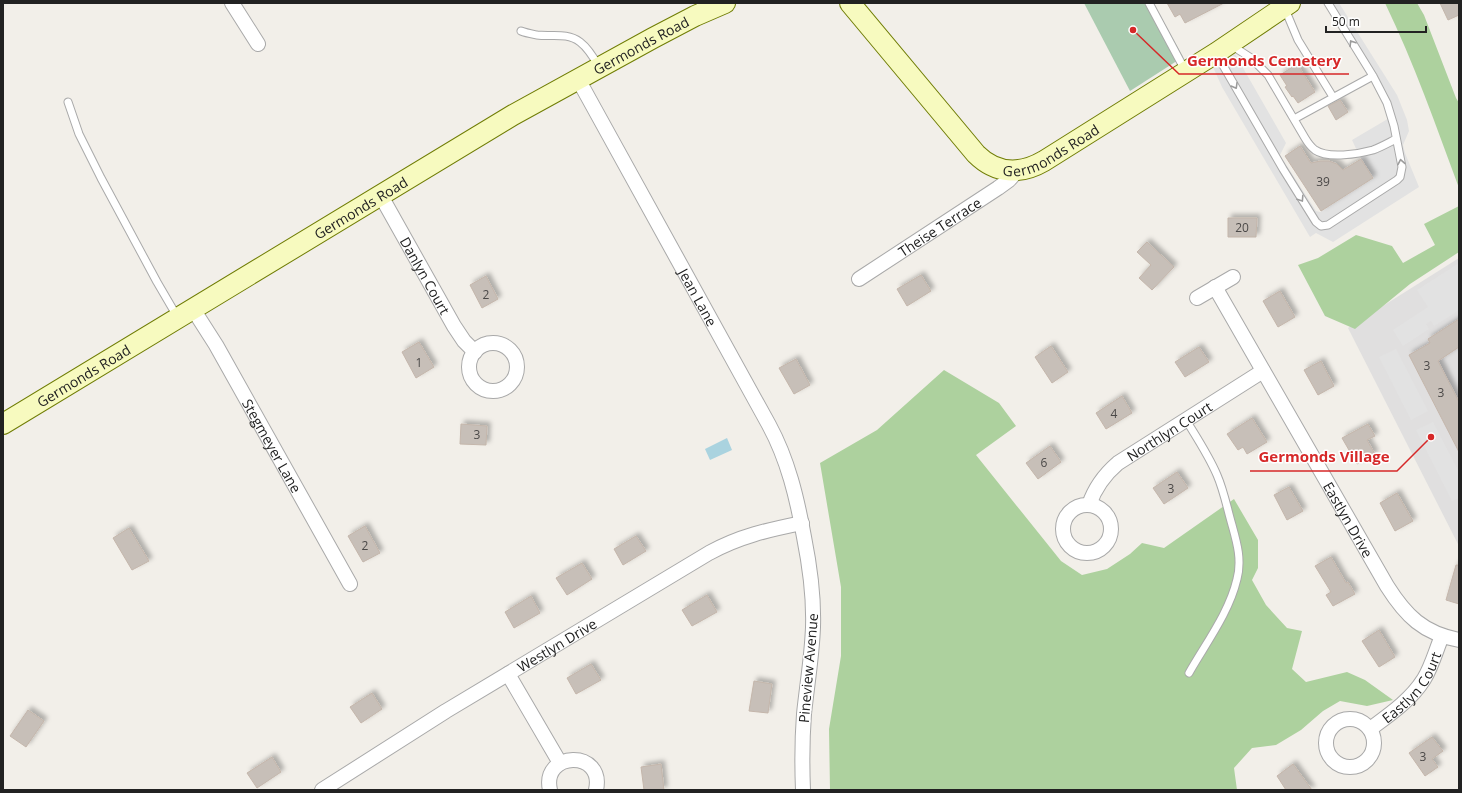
<svg xmlns="http://www.w3.org/2000/svg" width="1462" height="793" viewBox="0 0 1462 793" font-family="'Open Sans',sans-serif">
	<style>
		.residential { fill: #e0dfdf }
		.forest { fill: #add19e }
		.cemetery { fill: #aacbaf }
		.parking { fill: #e2e2e2 }
		.water { fill: #aad3df }
		.building { fill: #c7bfb8; stroke: #c4b6ab; filter: url(#shadow) }
		.lines { fill: none; stroke-linecap: round; stroke-linejoin: round }
		.lane-casing { stroke: #a9a9a9; stroke-width: 9 }
		.street-casing { stroke: #a9a9a9; stroke-width: 16 }
		.secondary-casing { stroke: #707d05; stroke-width: 22 }
		.lane { stroke: #fff; stroke-width: 7 }
		.street { stroke: #fff; stroke-width: 14 }
		.secondary { stroke: #f7fabf; stroke-width: 20 }
		.oneway { stroke: #9c9c9c }
		.labels { text-anchor: middle; dominant-baseline: central; stroke-width: 3; stroke-linejoin: round; paint-order: stroke }
		.number-label { font-size: 12px; fill: #4b4948 }
		.street-label { font-size: 14px; fill: #222; stroke: #fff }
		.leader { fill: none; stroke: #d62828; stroke-width: 1.5 }
		.callout-dot { fill: #d62828; stroke: #fff; stroke-width: 1.5 }
		.callout-label { font-size: 15px; text-anchor: middle; font-weight: bold; fill: #d62828; stroke: #fff; stroke-width: 3; stroke-linejoin: round; paint-order: stroke }
	</style>
	<defs>
		<filter id="shadow"><feDropShadow dx="3.5" dy="-3.5" stdDeviation="2" flood-color="#0004"/></filter>
	</defs>
	<rect width="100%" height="100%" fill="#f2efe9"/>
	<!-- residential -->
	<path class="residential" d="M1459,258V546L1348,328Z"/>
	<!-- forest -->
	<path class="forest" d="M1385,3H1417L1424,15L1456,98L1459,103V188C1436,126 1414,63 1385,3Z
		M1459,206V252L1410,284L1355,329L1325,316L1298,265L1318,258L1356,235L1392,246L1403,263L1435,245L1424,224Z
		M944,370L999,403L1016,426L976,455L1061,561L1082,575L1107,569L1130,554L1142,543L1164,548L1234,499L1258,540V568L1252,580L1266,605L1287,628L1302,631L1292,669L1306,682L1347,672L1365,680L1393,700L1367,706L1340,701L1323,711L1301,730L1276,745L1252,748L1234,768L1237,790H830L829,729L841,656V587L820,463L877,430Z"/>
	<!-- cemetery -->
	<path class="cemetery" d="M1084,3H1153L1183,57L1130,91Z"/>
	<!-- parking -->
	<path class="parking" d="M1328,3H1339L1397,95L1407,120L1409,131L1403,145L1405,153L1419,187L1333,242L1316,233L1310,237L1222,87L1213,67L1235,54L1286,143L1280,155L1316,211L1320,212L1373,178L1360,157L1352,140L1391,117L1387,103Z
		M1459,263V310L1434,326L1431,321L1426,324L1429,329L1403,346L1393,330L1428,307L1417,290Z
		M1396,349L1428,411L1411,420L1379,357Z
		M1433,422L1459,472V498L1452,501L1416,430Z"/>
	<!-- water -->
	<path class="water" d="M727,438L732,450L710,460L705,449Z"/>
	<!-- building -->
	<path class="building" d="M1167,3H1224L1185,23L1180,14L1175,17Z
		M1440,3H1459V15L1448,20Z
		M1297,64L1315,92L1298,103L1293,96L1292,97L1285,87L1287,86L1280,75Z
		M1340,100L1348,112L1336,120L1328,106Z
		M1300,146L1311,163L1320,161H1329L1337,164L1343,170L1361,159L1373,178L1321,211L1285,156Z
		M1228,218H1257L1256,237H1228Z
		M1147,242L1174,267L1152,290L1139,278L1151,265L1137,252Z
		M921,275L931,291L907,306L897,289Z
		M486,276L498,299L482,308L470,285Z
		M1280,291L1295,317L1278,327L1263,301Z
		M1459,319V347L1438,361L1459,402V452L1409,355L1430,343L1428,339Z
		M419,342L434,367L416,378L402,352Z
		M1051,346L1068,372L1052,383L1035,357Z
		M1199,347L1209,362L1185,377L1175,362Z
		M796,359L810,385L794,394L779,368Z
		M1321,361L1334,386L1318,395L1304,370Z
		M1122,396L1132,413L1106,429L1096,413Z
		M1252,418L1267,442L1247,454L1243,447L1238,450L1227,434Z
		M461,424L487,426L486,445L460,444Z
		M1368,424L1375,436L1367,440L1375,454L1357,464L1342,438Z
		M1050,446L1061,462L1038,479L1026,463Z
		M1177,472L1188,488L1164,504L1153,488Z
		M1289,487L1303,511L1287,520L1274,495Z
		M1397,493L1413,521L1395,531L1380,503Z
		M365,526L380,553L363,562L348,536Z
		M129,528L149,561L132,570L113,538Z
		M636,536L646,551L623,565L614,549Z
		M1331,557L1346,583L1348,582L1355,594L1333,606L1326,595L1331,592L1315,566Z
		M582,563L592,579L567,595L556,578Z
		M1456,565H1459V604L1446,600Z
		M707,595L717,612L692,626L682,610Z
		M531,596L540,613L514,628L505,612Z
		M1379,630L1395,657L1379,667L1362,641Z
		M591,664L601,680L576,694L567,678Z
		M754,681L772,684L768,713L749,711Z
		M372,693L382,709L361,723L350,707Z
		M28,710L44,721L26,747L10,736Z
		M1432,737L1443,751L1432,759L1438,767L1425,776L1409,753Z
		M272,757L281,772L257,788L247,773Z
		M661,764L664,790H644L641,767Z
		M1293,764L1312,790H1286L1277,776Z"/>
	<g class="lines">
		<!-- lane casing -->
		<g class="lane-casing">
			<path id="lane" d="M1149,3L1186,72
				M1285,9L1298,40L1333,97
				M521,31C526,33 532,34 537,35C551,37 567,32 580,42C588,48 594,58 599,67
				M1231,45L1251,58L1268,75L1305,138C1308,143 1311,147 1315,150C1328,159 1359,154 1373,150C1381,147 1388,143 1396,139
				M1217,55L1283,169L1316,222L1321,226L1328,225L1397,180L1400,177L1402,167L1394,126L1387,103L1373,76L1328,3
				M68,102L79,134L101,178L157,282L178,318
				M1294,119L1373,76
				M1186,420C1197,438 1209,456 1217,475C1224,491 1227,508 1232,525C1237,543 1242,560 1237,579C1229,613 1206,643 1189,673"/>
		</g>
		<!-- street casing -->
		<g class="street-casing">
			<g id="street">
				<path d="M232,3L258,44"/>
				<path id="s1" d="M578,79L769,425C788,460 797,498 804,537C810,567 814,597 813,627C812,656 807,685 804,714C802,740 802,765 803,790"/>
				<path id="s2" d="M381,196L454,326L464,341L475,352"/>
				<path id="s3" d="M859,279L998,188L1009,180L1017,171"/>
				<path id="s4" d="M1215,287L1387,586C1406,616 1423,633 1459,640"/>
				<path d="M1197,298L1233,277"/>
				<path id="s5" d="M193,309L216,345L350,584"/>
				<circle cx="493" cy="367" r="24"/>
				<path id="s6" d="M1089,505C1095,487 1104,475 1118,463L1263,371"/>
				<circle cx="1087" cy="529" r="24"/>
				<path d="M508,674L560,763"/>
				<circle cx="1350" cy="743" r="24"/>
				<path id="s7" d="M1370,729C1389,715 1411,700 1424,679C1432,666 1436,650 1442,636"/>
				<path id="s8" d="M322,790L446,711L709,553C740,536 768,530 802,523"/>
				<path d="M550,790C541,751 605,749 596,790"/>
			</g>
		</g>
		<!-- secondary casing -->
		<g class="secondary-casing">
			<g id="secondary">
				<path id="s9" d="M850,3L976,154C996,174 1020,175 1044,161L1216,53L1290,3"/>
				<path id="s10" d="M3,424L513,115L653,38L695,16L725,3"/>
			</g>
		</g>
		<!-- lane -->
		<use href="#lane" class="lane"/>
		<!-- street -->
		<use href="#street" class="street"/>
		<!-- secondary -->
		<use href="#secondary" class="secondary"/>
	</g>
	<!-- one-way arrows -->
	<defs><path id="oneway-chevron" d="M-2-3.5L2.5 0L-2 3.5" fill="none" stroke-width="1.6" stroke-linecap="round" stroke-linejoin="round"/></defs>
	<g class="oneway">
		<use href="#oneway-chevron" transform="translate(1352 43) rotate(-122)"/>
		<use href="#oneway-chevron" transform="translate(1235 86) rotate(60)"/>
		<use href="#oneway-chevron" transform="translate(1401 162) rotate(-100)"/>
		<use href="#oneway-chevron" transform="translate(1301 199) rotate(57)"/>
	</g>
	<g class="labels">
		<!-- number labels -->
		<g class="number-label">
			<text x="1323" y="181">39</text>
			<text x="1242" y="227">20</text>
			<text x="486" y="294">2</text>
			<text x="419" y="362">1</text>
			<text x="1427" y="365">3</text>
			<text x="1441" y="392">3</text>
			<text x="1114" y="413">4</text>
			<text x="477" y="434">3</text>
			<text x="1044" y="462">6</text>
			<text x="1171" y="488">3</text>
			<text x="365" y="545">2</text>
			<text x="1423" y="756">3</text>
		</g>
		<!-- street labels -->
		<g class="street-label">
			<text stroke="none"><textPath href="#s10" startOffset="742">Germonds Road</textPath></text>
			<text stroke="none"><textPath href="#s9" startOffset="281">Germonds Road</textPath></text>
			<text stroke="none"><textPath href="#s10" startOffset="418">Germonds Road</textPath></text>
			<text stroke="none"><textPath href="#s3" startOffset="96">Theise Terrace</textPath></text>
			<text stroke="none"><textPath href="#s2" startOffset="91">Danlyn Court</textPath></text>
			<text stroke="none"><textPath href="#s1" startOffset="249">Jean Lane</textPath></text>
			<text stroke="none"><textPath href="#s10" startOffset="94">Germonds Road</textPath></text>
			<text stroke="none"><textPath href="#s6" startOffset="112">Northlyn Court</textPath></text>
			<text stroke="none"><textPath href="#s5" startOffset="158">Stegmeyer Lane</textPath></text>
			<text stroke="none"><textPath href="#s4" startOffset="268">Eastlyn Drive</textPath></text>
			<text stroke="none"><textPath href="#s8" startOffset="276">Westlyn Drive</textPath></text>
			<text transform="translate(808 668) rotate(-85)">Pineview Avenue</text>
			<text stroke="none"><textPath href="#s7" startOffset="60">Eastlyn Court</textPath></text>
		</g>
	</g>
	<!-- callouts -->
	<path class="leader" d="M1133 30L1179 74H1349M1431 437L1397 471H1250"/>
	<g class="callout-dot">
		<circle cx="1133" cy="30" r="4"/>
		<circle cx="1431" cy="437" r="4"/>
	</g>
	<g class="callout-label">
		<text x="1264" y="66">Germonds Cemetery</text>
		<text x="1324" y="462">Germonds Village</text>
	</g>
	<!-- border -->
	<rect width="1462" height="793" fill="none" stroke="#222222" stroke-width="8"/>
	<!-- scale -->
	<path d="M1326 26v6h100v-6" fill="none" stroke="#222222" stroke-width="2"/>
	<text x="1332" y="26" font-size="12" fill="#222222" stroke="#ffffff" stroke-width="3" paint-order="stroke">50 m</text>
</svg>
